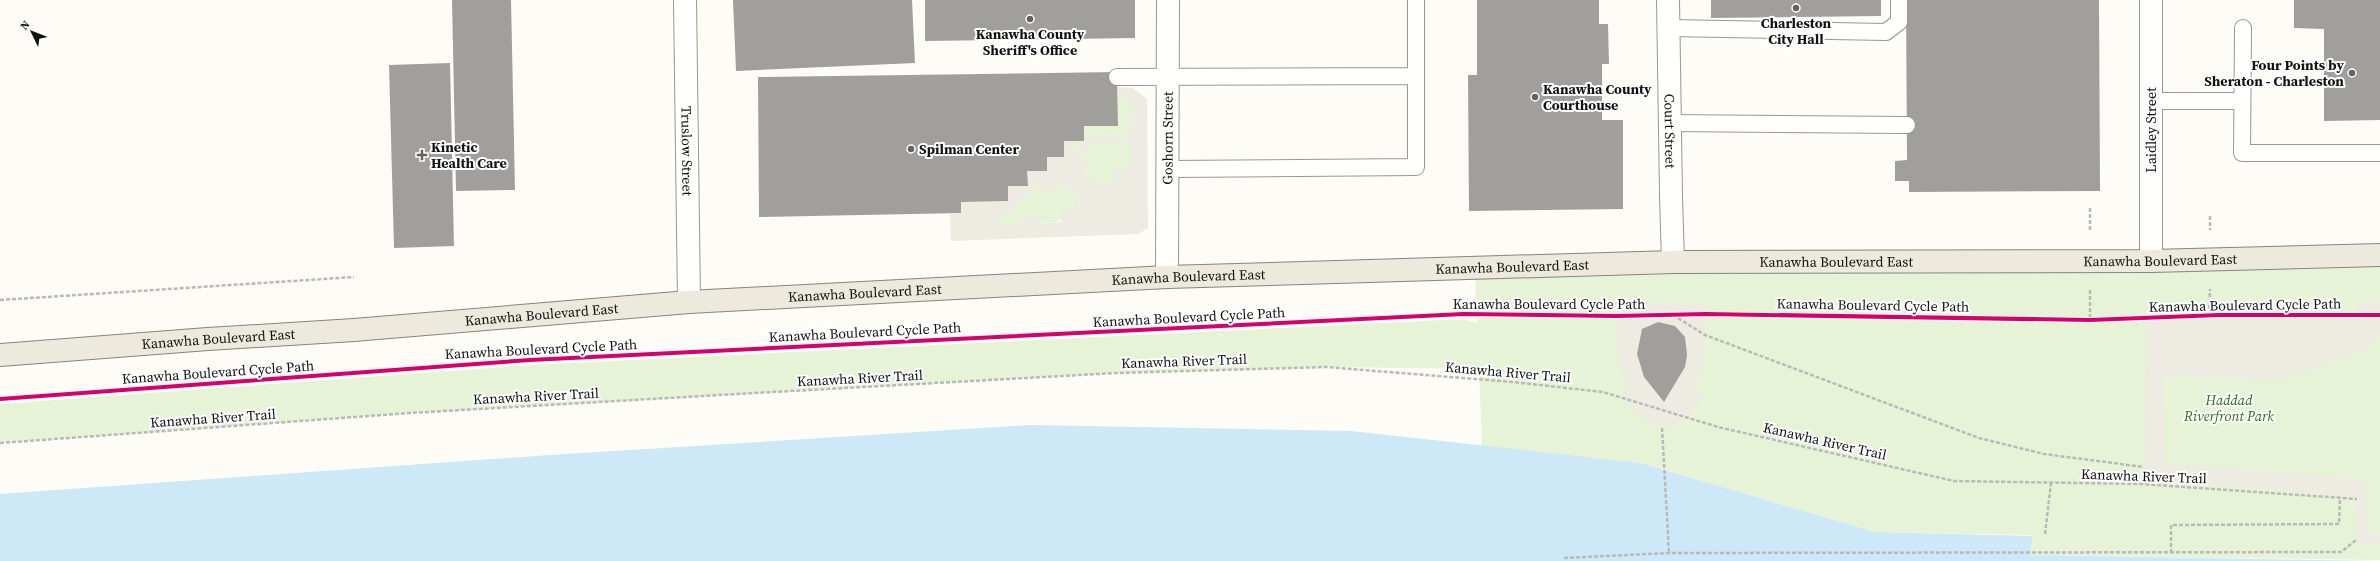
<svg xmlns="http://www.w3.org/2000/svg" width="2380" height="561" viewBox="0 0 2380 561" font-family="'Source Serif 4',serif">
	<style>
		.green { fill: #e7f3d7 }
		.plaza { fill: #edebe2; fill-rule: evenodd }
		.water { fill: #cde8f7 }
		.building { fill: #a19f9c }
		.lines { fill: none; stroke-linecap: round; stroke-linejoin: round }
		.service-casing { stroke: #979795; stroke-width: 18 }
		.minor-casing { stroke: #979795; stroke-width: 24 }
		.tertiary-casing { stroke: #979795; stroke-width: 24 }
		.primary-casing { stroke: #858482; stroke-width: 24 }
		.path { stroke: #b9b9b8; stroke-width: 2.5; stroke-dasharray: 4 2; stroke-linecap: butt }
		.service { stroke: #fffffe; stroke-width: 16 }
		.minor { stroke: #fffffe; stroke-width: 22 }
		.tertiary { stroke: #fffffe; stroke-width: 22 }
		.primary { stroke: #ede9dc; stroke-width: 22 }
		.cycleway-casing { stroke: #fff; stroke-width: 6 }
		.cycleway { stroke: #d6006c; stroke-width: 4 }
		.poi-dot { fill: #646362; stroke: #fff; stroke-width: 1.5 }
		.labels { text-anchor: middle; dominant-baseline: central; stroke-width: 4; stroke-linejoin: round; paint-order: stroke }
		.poi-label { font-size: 14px; font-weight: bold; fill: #111; stroke: #fff; text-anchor: start }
		.street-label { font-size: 14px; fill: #111; stroke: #fff }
		.park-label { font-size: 14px; font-style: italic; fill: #2f6b1f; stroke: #fff }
	</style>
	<rect width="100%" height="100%" fill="#fdfcf7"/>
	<!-- green -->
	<path class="green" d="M1118,99H1129L1131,104L1130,135L1091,136L1073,151V141H1084V126H1118Z
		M1132,141V169L1115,182H1097L1082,170V155L1093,143Z
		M1059,184L1079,198L1080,208C1056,225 1050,226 1022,217L1021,224L1004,226L1000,224V219L1040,186Z
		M2380,255V560L2030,555L2031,535L1875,532L1641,463L1482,446L1479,369L1326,367L1116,373L410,413L0,443V404L530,365L1463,319L1477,323L1475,268Z"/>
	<!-- plaza -->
	<path class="plaza" d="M1118,87L1133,88L1147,99L1148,228L1138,234L951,241L950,214L961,213V202L1008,201V186H1027V171H1047V157L1064,141H1073V151L1091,136L1130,135L1131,104L1129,99H1118ZM1132,141V169H1114L1115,182H1097L1082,170L1090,162L1082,155L1093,143ZM1060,184L1079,198L1080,208L1062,210L1061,222L1041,223V217H1022L1021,224L1004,226L1000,223V219L1040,186L1050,194Z
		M2218,302L2219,315L2357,313V302H2380V333L2361,352L2282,381L2163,375L2164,463L2365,479L2368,533L2380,534V545H2356L2357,499L2144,477L2147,317L2170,316L2179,312L2184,305Z
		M1616,304H1706L1704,363L1692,390L1704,396L1687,417L1671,428H1653L1620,396L1629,387L1618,362ZM1658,322L1675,326L1685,337V367L1664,402L1644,377L1637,354L1642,330Z"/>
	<!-- water -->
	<path class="water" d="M1031,425L1351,431L1641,463L1875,532L2032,536L2030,555L2380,561H0V494L550,455Z"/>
	<!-- building -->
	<path class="building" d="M452,0H511L515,190L456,191Z
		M733,0H912L915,63L736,71Z
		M925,0H1135V38L925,41Z
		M1477,0H1599V24H1608L1609,64H1602V120H1623V209L1469,211L1468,75H1477Z
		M1711,0H1881V16L1711,18Z
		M1906,0H2099L2100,191L1909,192V181H1895V161L1907,160Z
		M2294,0H2380V120L2324,121V29L2294,28Z
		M450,63L454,246L394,248L389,65Z
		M1117,72L1118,126H1084V141H1064V157H1047V171H1027L1028,186H1008V201L961,202V213L759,217L758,77Z
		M1658,322L1675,326L1685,337L1687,355L1685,367L1664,402L1644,377L1637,354L1642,329Z"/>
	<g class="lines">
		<!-- service casing -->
		<g class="service-casing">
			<path id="service" d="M1669,28L1886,32L1899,22V0
				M2243,28L2242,153H2380
				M1117,77L1416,76
				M2151,101H2242
				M1670,123L1907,125
				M1168,169L1416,167V0"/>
		</g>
		<!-- minor casing -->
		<g class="minor-casing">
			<g id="minor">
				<path id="s1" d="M685,0L689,302"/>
				<path d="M1671,196L1673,262"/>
				<path d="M2151,261V0"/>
				<path id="s2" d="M1167,277L1168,0"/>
			</g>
		</g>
		<!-- tertiary casing -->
		<g class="tertiary-casing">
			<g id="tertiary">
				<path id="s3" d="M1668,0L1671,196"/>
			</g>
		</g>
		<!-- primary casing -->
		<g class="primary-casing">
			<g id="primary">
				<path id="s4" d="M0,355L208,339L354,330L689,302L1167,277L1673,262L2151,261L2380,255"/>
			</g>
		</g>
		<!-- path -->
		<path class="path" d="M2090,208V231
			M2210,216V230
			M2090,290V320
			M0,300L354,277
			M1673,315L1705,335L1979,438L2044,454L2144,467
			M2209,315L2210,289
			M1662,428L1669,553
			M0,443L410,413L737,394L1116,373L1326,367L1513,382L1603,392L1718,427L1954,481L2141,484L2357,499
			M2045,534L2051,483
			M2171,553V525L2339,524L2340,498
			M1564,558L1669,553L2341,552L2356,540"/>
		<!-- service -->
		<use href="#service" class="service"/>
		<!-- minor -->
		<use href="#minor" class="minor"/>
		<!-- tertiary -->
		<use href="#tertiary" class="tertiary"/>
		<!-- primary -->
		<use href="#primary" class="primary"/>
		<!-- cycleway casing -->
		<g class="cycleway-casing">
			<path id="cycleway" d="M0,399L530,360L1463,314L1616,316L1706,314L2090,320L2219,315H2380"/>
		</g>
		<!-- cycleway -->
		<use href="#cycleway" class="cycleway"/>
	</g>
	<!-- markers -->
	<g class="poi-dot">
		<circle cx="1796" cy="8" r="4"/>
		<circle cx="1030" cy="19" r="4"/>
		<circle cx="2352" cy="73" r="4"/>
		<circle cx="1535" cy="97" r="4"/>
		<circle cx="911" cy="149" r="4"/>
		<path d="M420 149h4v4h4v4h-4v4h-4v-4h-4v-4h4z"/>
	</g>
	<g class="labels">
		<!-- poi labels -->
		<g class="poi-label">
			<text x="1796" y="23" text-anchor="middle">Charleston<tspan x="1796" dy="16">City Hall</tspan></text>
			<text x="1030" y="34" text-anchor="middle">Kanawha County<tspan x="1030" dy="16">Sheriff's Office</tspan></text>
			<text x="2344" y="65" text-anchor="end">Four Points by<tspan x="2344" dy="16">Sheraton - Charleston</tspan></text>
			<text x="1543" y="89">Kanawha County<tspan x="1543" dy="16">Courthouse</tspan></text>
			<text x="431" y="147">Kinetic<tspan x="431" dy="16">Health Care</tspan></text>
			<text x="919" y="149">Spilman Center</text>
		</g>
		<!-- street labels -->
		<g class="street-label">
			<text transform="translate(2151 130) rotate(-90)">Laidley Street</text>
			<text stroke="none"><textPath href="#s3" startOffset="131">Court Street</textPath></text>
			<text stroke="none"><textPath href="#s2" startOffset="139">Goshorn Street</textPath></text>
			<text stroke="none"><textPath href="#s1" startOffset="151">Truslow Street</textPath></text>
			<text stroke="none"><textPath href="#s4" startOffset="2163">Kanawha Boulevard East</textPath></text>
			<text stroke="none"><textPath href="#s4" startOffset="1839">Kanawha Boulevard East</textPath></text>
			<text stroke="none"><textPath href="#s4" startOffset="1515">Kanawha Boulevard East</textPath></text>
			<text stroke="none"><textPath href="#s4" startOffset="1191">Kanawha Boulevard East</textPath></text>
			<text stroke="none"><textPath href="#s4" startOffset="867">Kanawha Boulevard East</textPath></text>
			<text x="1549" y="304">Kanawha Boulevard Cycle Path</text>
			<text transform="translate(1873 305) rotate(1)">Kanawha Boulevard Cycle Path</text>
			<text transform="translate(2245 305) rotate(-1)">Kanawha Boulevard Cycle Path</text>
			<text stroke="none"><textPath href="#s4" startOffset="543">Kanawha Boulevard East</textPath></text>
			<text transform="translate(1189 317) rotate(-3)">Kanawha Boulevard Cycle Path</text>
			<text transform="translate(865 332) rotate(-3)">Kanawha Boulevard Cycle Path</text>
			<text stroke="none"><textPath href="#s4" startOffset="219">Kanawha Boulevard East</textPath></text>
			<text transform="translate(541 349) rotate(-3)">Kanawha Boulevard Cycle Path</text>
			<text transform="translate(1184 361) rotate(-2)">Kanawha River Trail</text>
			<text transform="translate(218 372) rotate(-4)">Kanawha Boulevard Cycle Path</text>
			<text transform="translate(1508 372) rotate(5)">Kanawha River Trail</text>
			<text transform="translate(860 378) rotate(-3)">Kanawha River Trail</text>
			<text transform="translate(536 396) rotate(-3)">Kanawha River Trail</text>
			<text transform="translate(213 418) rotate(-4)">Kanawha River Trail</text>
			<text transform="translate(1825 441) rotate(13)">Kanawha River Trail</text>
			<text transform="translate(2144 476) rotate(2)">Kanawha River Trail</text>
		</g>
		<!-- park labels -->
		<g class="park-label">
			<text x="2229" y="400">Haddad<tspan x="2229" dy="16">Riverfront Park</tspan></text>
		</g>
	</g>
	<!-- north arrow -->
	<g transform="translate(32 32) rotate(313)" stroke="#ffffff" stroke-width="3" paint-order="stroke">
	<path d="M0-3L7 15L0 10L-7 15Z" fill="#111111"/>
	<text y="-6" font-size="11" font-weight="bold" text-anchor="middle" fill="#111111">N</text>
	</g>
</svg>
